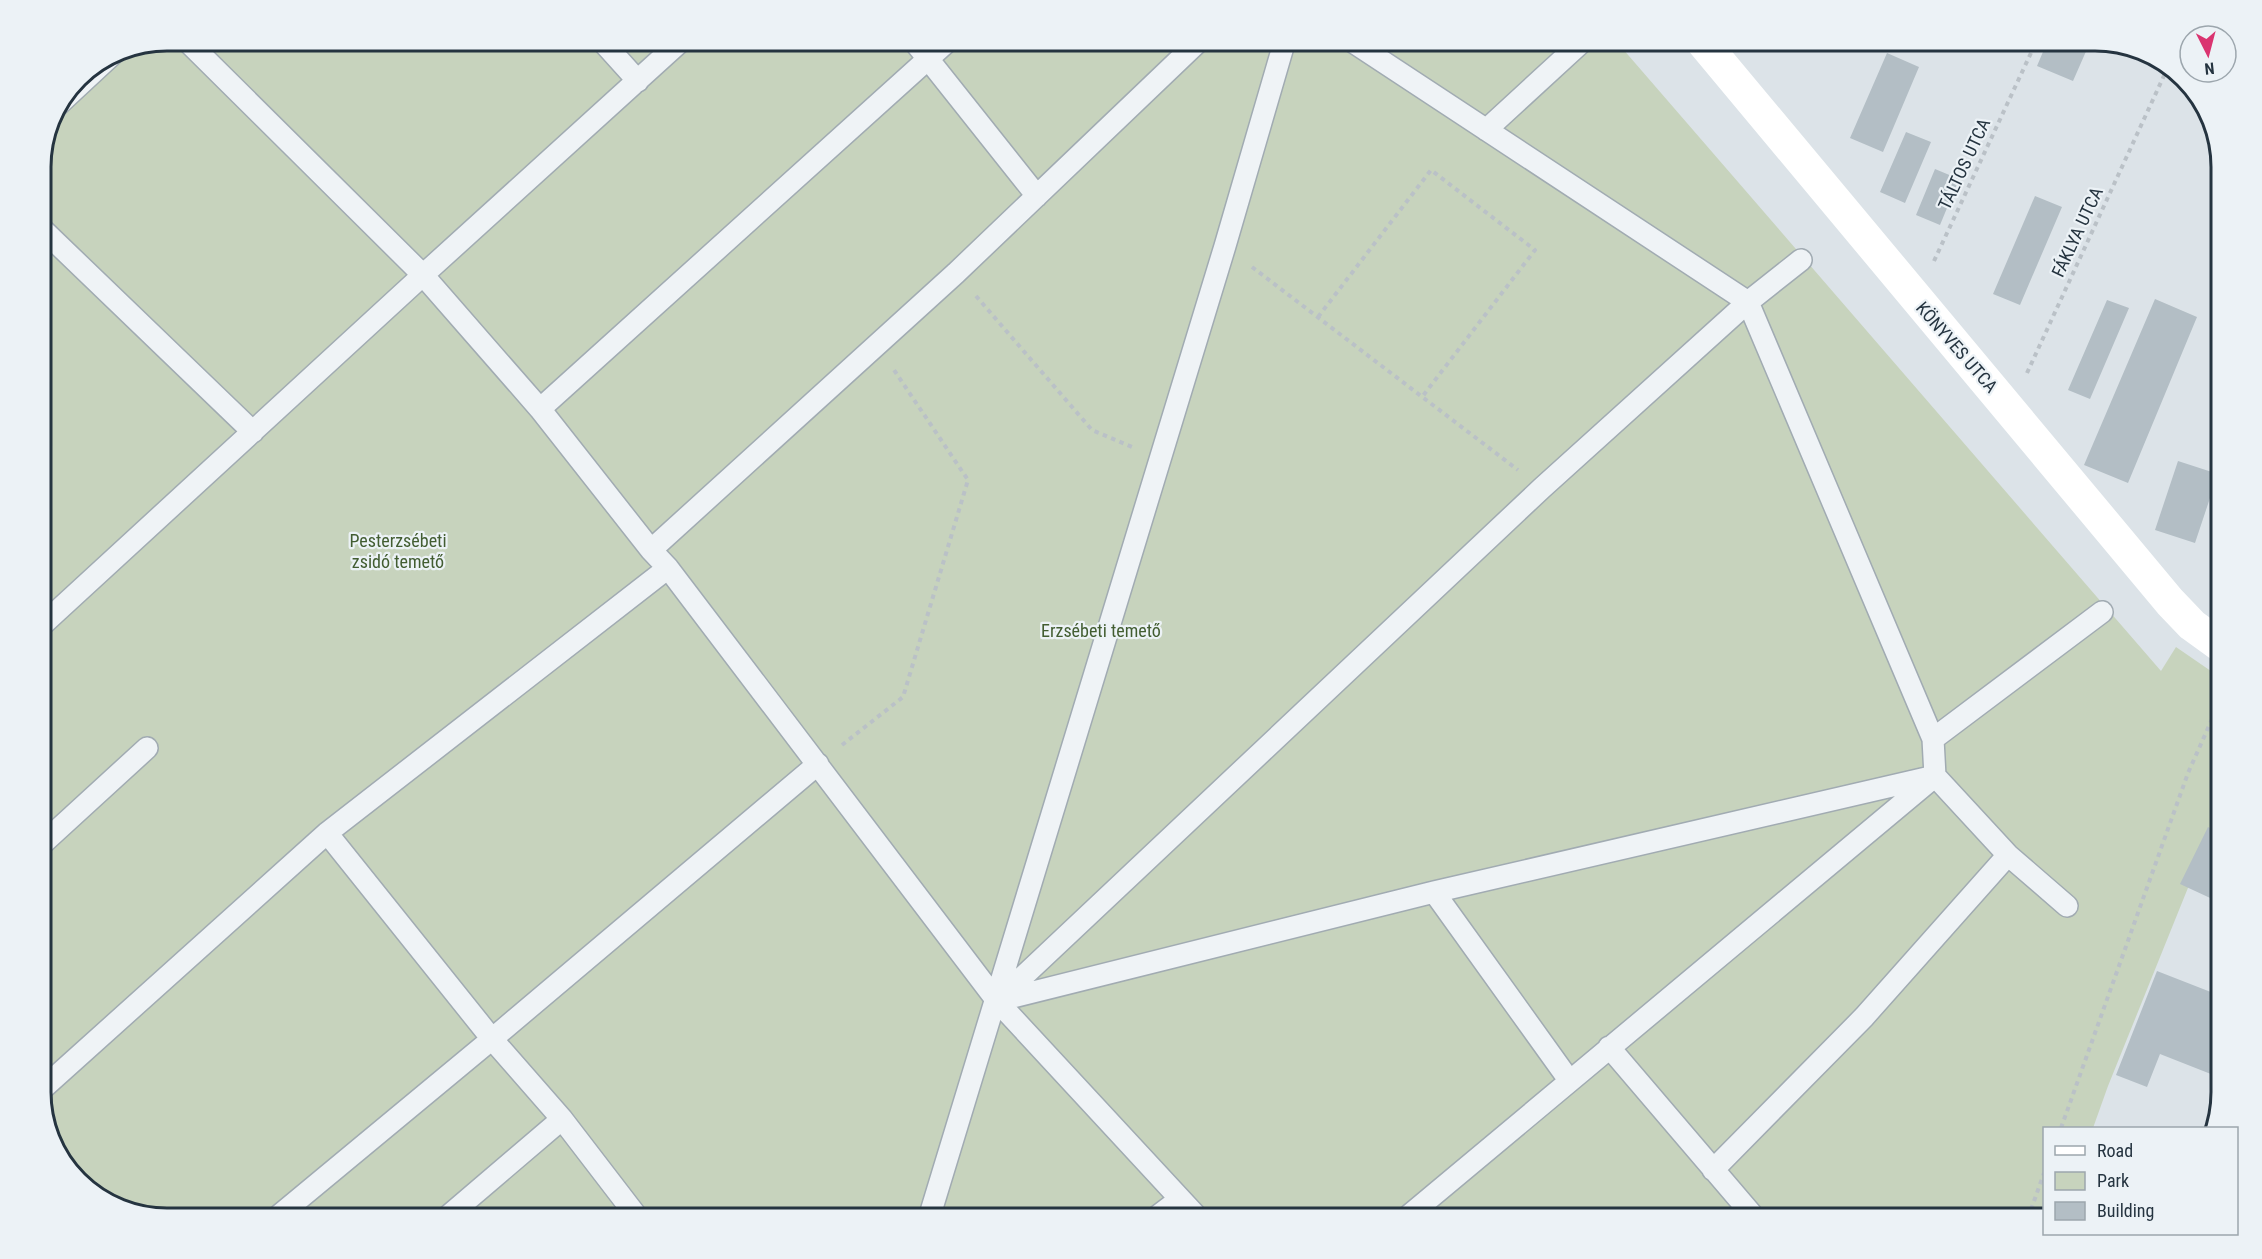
<svg xmlns="http://www.w3.org/2000/svg" width="2262" height="1259" viewBox="0 0 2262 1259" font-family="'Roboto Condensed',sans-serif">
	<style>
		.green { fill: #c7d3bd }
		.building { fill: #b3bec5 }
		.lines { fill: none; stroke-linecap: round; stroke-linejoin: round }
		.lane-casing { stroke: #a1abb2; stroke-width: 24 }
		.path { stroke: #bac1c7; stroke-width: 4; stroke-dasharray: 4.5 4.5; stroke-linecap: butt }
		.lane { stroke: #eff3f6; stroke-width: 21 }
		.secondary { stroke: #fff; stroke-width: 33 }
		.labels { text-anchor: middle; dominant-baseline: central; stroke-width: 4.5; stroke-linejoin: round; paint-order: stroke }
		.street-label { font-size: 18px; fill: #253440; stroke: #ecf2f6 }
		.park-label { font-size: 18px; fill: #425d31; stroke: #ecf2f6 }
		.rim { fill: none; stroke: #253440; stroke-width: 3 }
	</style>
	<rect width="100%" height="100%" fill="#dce3e8"/>
	<!-- green -->
	<path class="green" d="M167,41H1616L2161,671L2176,647L2221,678V806L2108,1086L2093,1128H2044V1218H167L104,1202L62,1162L41,1100V159L53,111L119,50Z"/>
	<!-- building -->
	<path class="building" d="M2048,40H2091L2073,81L2037,66Z
		M1887,53L1919,67L1883,152L1850,138Z
		M1906,132L1931,142L1905,203L1880,192Z
		M1935,169L1959,179L1940,225L1916,215Z
		M2035,196L2062,207L2020,305L1993,294Z
		M2155,299L2197,317L2128,483L2084,465Z
		M2107,300L2129,308L2090,399L2068,390Z
		M2178,461L2218,474L2195,543L2155,530Z
		M2208,827L2221,834V903L2180,884Z
		M2157,971L2221,996V1078L2160,1054L2147,1087L2116,1075Z"/>
	<g class="lines">
		<!-- lane casing -->
		<g class="lane-casing">
			<path id="lane" d="M186,40L423,275L540,409L651,550L668,568L997,1001L1198,1218
				M601,40L638,81
				M913,40L1037,196
				M1350,40L1748,302L1801,260
				M58,105L115,52
				M1486,130L1584,40
				M41,228L253,432
				M540,409L949,40
				M651,550L956,273L1200,40
				M41,626L423,275L682,40
				M1933,739L2102,612
				M1935,776L1434,892L997,1001L1542,488L1748,302L1933,739L1935,776L2008,855L2067,906
				M327,833L492,1039L562,1119L638,1218
				M41,845L147,748
				M1434,892L1569,1080
				M1609,1047L1755,1218
				M41,1090L327,833L668,568
				M1713,1170L1864,1017L2008,855
				M276,1218L492,1039L818,764
				M446,1218L562,1119
				M929,1218L1225,246L1285,40
				M1155,1218L1180,1199
				M1406,1218L1933,778"/>
		</g>
		<!-- path -->
		<path class="path" d="M1934,261L2037,40
			M1252,267L1518,470
			M976,296L1092,430L1132,447
			M1318,317L1431,170L1535,250L1422,397
			M2027,373L2168,67
			M2213,575L2221,546
			M842,745L903,697L968,480L894,370
			M2061,1128L2188,773L2221,699
			M2028,1218L2044,1173"/>
		<!-- lane -->
		<use href="#lane" class="lane"/>
		<!-- secondary -->
		<path class="secondary" d="M1701,40L2170,602L2192,625L2221,646"/>
	</g>
	<g class="labels">
		<!-- street labels -->
		<g class="street-label">
			<text transform="translate(1964 164) rotate(-65)">TÁLTOS UTCA</text>
			<text transform="translate(2077 232) rotate(-65)">FÁKLYA UTCA</text>
			<text transform="translate(1957 347) rotate(49)">KÖNYVES UTCA</text>
		</g>
		<!-- park labels -->
		<g class="park-label">
			<text x="398" y="540">Pesterzsébeti<tspan x="398" dy="21">zsidó temető</tspan></text>
			<text x="1101" y="630">Erzsébeti temető</text>
		</g>
	</g>
	<!-- crop -->
	<path d="M0 0H2262V1259H0ZM167 51H2095A116 116 0 0 1 2211 167V1092A116 116 0 0 1 2095 1208H167A116 116 0 0 1 51 1092V167A116 116 0 0 1 167 51Z" fill="#ecf2f6" fill-rule="evenodd"/>
	<path class="rim" d="M167 51H2095A116 116 0 0 1 2211 167V1092A116 116 0 0 1 2095 1208H167A116 116 0 0 1 51 1092V167A116 116 0 0 1 167 51Z"/>
	<!-- legend -->
	<rect x="2043" y="1127" width="195" height="108" fill="#ecf2f6" stroke="#9ca6ad" stroke-width="1.5"/>
	<rect x="2055" y="1146" width="30" height="9" fill="#ffffff" stroke="#9ca6ad" stroke-width="1.5"/>
	<text x="2097" y="1157" font-size="18" fill="#253440">Road</text>
	<rect x="2055" y="1172" width="30" height="18" fill="#c7d3bd" stroke="#9ca6ad" stroke-width="1.5"/>
	<text x="2097" y="1187" font-size="18" fill="#253440">Park</text>
	<rect x="2055" y="1202" width="30" height="18" fill="#b3bec5" stroke="#9ca6ad" stroke-width="1.5"/>
	<text x="2097" y="1217" font-size="18" fill="#253440">Building</text>
	<!-- north arrow -->
	<g transform="translate(2208 54) rotate(174)"><circle r="28" fill="#ecf2f6" stroke="#9ca6ad" stroke-width="1.5"/>
	<path d="M0-4.5L10 22L0 15L-10 22Z" fill="#da3470"/>
	<text y="-9" font-size="16" font-weight="bold" text-anchor="middle" fill="#253440">N</text>
	</g>
</svg>
